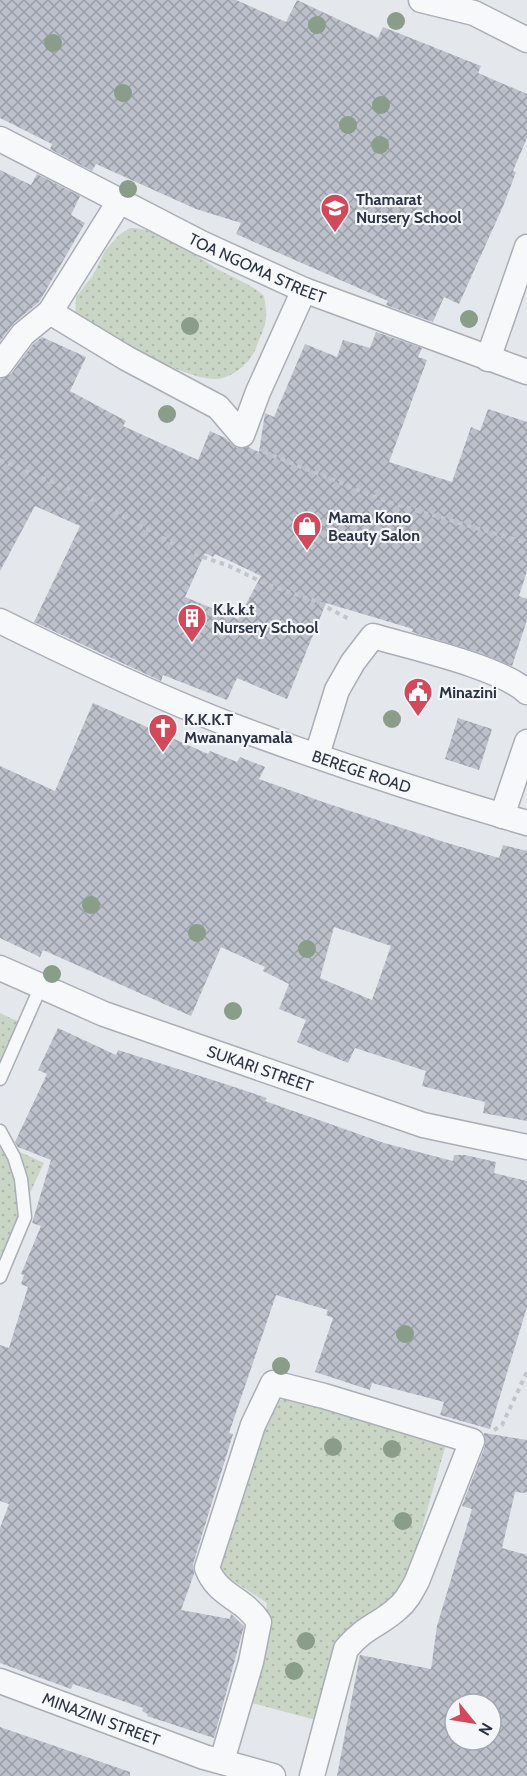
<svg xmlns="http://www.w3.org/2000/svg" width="527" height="1776" viewBox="0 0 527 1776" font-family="Cabin,sans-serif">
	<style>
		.park { fill: url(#park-dots) }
		.building { fill: url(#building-cross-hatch); fill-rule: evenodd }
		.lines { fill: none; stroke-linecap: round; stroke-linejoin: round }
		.service-casing { stroke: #a9aeb7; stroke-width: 15 }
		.minor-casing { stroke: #a9aeb7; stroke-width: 27 }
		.path { stroke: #c2c5cb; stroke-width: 4; stroke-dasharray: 4.5 4.5; stroke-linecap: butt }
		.service { stroke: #f7f8fa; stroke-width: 12 }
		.minor { stroke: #f7f8fa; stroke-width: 24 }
		.tree { fill: #899d89 }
		.labels { text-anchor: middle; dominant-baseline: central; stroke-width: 4.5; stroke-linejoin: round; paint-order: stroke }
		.poi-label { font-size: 16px; font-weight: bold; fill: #2b3445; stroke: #f4f6f9; text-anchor: start }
		.street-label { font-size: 16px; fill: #2b3445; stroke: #f4f6f9 }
	</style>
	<defs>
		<pattern id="park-dots" width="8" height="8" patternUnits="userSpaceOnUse" patternTransform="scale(1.5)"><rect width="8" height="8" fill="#c9d6c5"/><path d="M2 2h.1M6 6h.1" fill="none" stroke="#adb8ab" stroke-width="1.8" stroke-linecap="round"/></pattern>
		<pattern id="building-cross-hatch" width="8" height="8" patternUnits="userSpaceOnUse" patternTransform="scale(1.5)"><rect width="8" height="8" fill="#bbc0ca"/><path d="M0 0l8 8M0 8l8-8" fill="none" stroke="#989da6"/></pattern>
	</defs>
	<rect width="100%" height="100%" fill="#e4e7ec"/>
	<!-- park -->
	<path class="park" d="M130,228C156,226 197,257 219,270C235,279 251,284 264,296C269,323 265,324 256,348C251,361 237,374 223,378C194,387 103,332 75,318L76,297L93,275L105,251L119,235Z
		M0,1013L21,1023L0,1069Z
		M0,1143L44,1163L0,1257Z
		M294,1396L446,1444L400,1606L347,1635L323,1722L248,1702L267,1603L218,1571L272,1402Z"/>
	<!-- building -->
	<path class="building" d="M0,0H236L286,22L297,0L378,38L383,27L481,66L478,73L527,94V138L513,171L516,172L504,204L459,304L444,297L433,322L386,305L388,301L236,234L241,223L196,209L96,164L92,171L50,149L52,144L0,118Z
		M0,170L31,185L37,174L80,196L71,215L85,223L39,302L14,323L0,341Z
		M376,332L422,348L418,357L427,360L389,462L452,482L471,427L480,431L488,409L527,422V571L519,596L527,599V620L512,666L481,653L412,632L413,629L326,603L287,699L237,678L227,700L163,675L161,681L34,622L80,526L35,506L0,571V379L11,374L33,344L42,337L86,357L70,391L126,421L123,426L198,460L210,431L225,438L237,448L248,447L259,452L265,413L274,417L305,344L337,357L343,340L370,348ZM205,553L213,557L215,554L261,576L238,619L185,597Z
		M93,703L208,754L210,751L237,762L240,757L265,767L259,779L323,802L444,842L499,858L503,845L527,851V1121L483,1113L485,1102L422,1086L426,1071L355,1048L348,1063L297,1042L306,1020L279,1009L289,984L263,971L265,967L221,947L191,1016L43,950L40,957L0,938V766L55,791ZM334,927L391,946L372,1000L320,978Z
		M458,718L492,729L479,770L445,759Z
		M58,1028L116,1055L118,1050L222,1083L267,1098L265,1101L384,1143L453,1161L454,1155H465L496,1162L494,1173L527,1181V1307L490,1429L440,1415L444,1402L372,1383L370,1390L315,1372L333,1318L326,1315L328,1310L276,1295L229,1433L233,1434L193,1564L194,1574L181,1610L230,1619L231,1614L244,1626L214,1738L147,1716L148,1714L142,1711L143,1708L73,1684L71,1689L0,1663V1528L9,1504L0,1501V1345L9,1348L28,1287L21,1284L24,1275L21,1274L41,1226L32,1223L51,1160L18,1147L15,1142L47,1074L38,1070Z
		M484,1433L527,1440V1493L515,1492L502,1548L527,1555V1776H337L360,1655L431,1669L437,1626L472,1509L462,1506L485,1446ZM455,1704H491V1740H455Z
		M0,1727L130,1772V1776H0Z"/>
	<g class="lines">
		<!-- service casing -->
		<g class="service-casing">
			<path id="service" d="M0,1079L41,986
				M0,1131L14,1157L21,1179L25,1217L0,1277"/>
		</g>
		<!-- minor casing -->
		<g class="minor-casing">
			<g id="minor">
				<path d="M421,0L474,13L527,40"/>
				<path id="s1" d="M0,139L201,243L304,290L527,372"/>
				<path d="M50,312L126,358L218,407L242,435L258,392L304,290"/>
				<path d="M488,359L527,247"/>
				<path d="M0,365L23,334L50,312L119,202"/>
				<path id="s2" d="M0,621C79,660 159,698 241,729C335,764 431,795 527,823"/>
				<path d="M317,755L337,690L353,662L373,636C410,647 501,667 527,692"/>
				<path d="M502,816L527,742"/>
				<path id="s3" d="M0,968L104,1014L423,1125L527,1147"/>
				<path id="s4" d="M0,1681L204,1757L273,1776"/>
				<path d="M222,1761L251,1662L259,1622C243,1597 218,1597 207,1568L253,1425L273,1383L324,1396L472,1441L417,1581C412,1590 407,1601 398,1608C380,1625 365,1626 346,1649L312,1776"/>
			</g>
		</g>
		<!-- path -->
		<path class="path" d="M264,452L388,502L527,543
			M0,460L83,495L189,552L229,566L266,584L315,601L351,620
			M494,1430L502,1425L527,1372"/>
		<!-- service -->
		<use href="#service" class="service"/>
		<!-- minor -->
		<use href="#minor" class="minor"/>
	</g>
	<!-- trees -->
	<g class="tree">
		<circle cx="396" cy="21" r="9"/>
		<circle cx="317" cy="25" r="9"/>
		<circle cx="53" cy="43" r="9"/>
		<circle cx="123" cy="93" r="9"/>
		<circle cx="381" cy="105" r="9"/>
		<circle cx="348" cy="125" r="9"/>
		<circle cx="380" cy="145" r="9"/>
		<circle cx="128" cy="189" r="9"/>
		<circle cx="469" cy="319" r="9"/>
		<circle cx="190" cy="326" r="9"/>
		<circle cx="167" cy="414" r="9"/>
		<circle cx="392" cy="719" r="9"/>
		<circle cx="91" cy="905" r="9"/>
		<circle cx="197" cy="933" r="9"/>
		<circle cx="307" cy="949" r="9"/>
		<circle cx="52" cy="974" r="9"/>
		<circle cx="233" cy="1011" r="9"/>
		<circle cx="405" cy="1334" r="9"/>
		<circle cx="281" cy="1366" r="9"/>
		<circle cx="333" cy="1447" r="9"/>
		<circle cx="392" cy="1449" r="9"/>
		<circle cx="403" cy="1521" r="9"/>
		<circle cx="306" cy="1641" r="9"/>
		<circle cx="294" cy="1671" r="9"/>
	</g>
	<!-- icons -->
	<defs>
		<g id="school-pin" transform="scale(1.5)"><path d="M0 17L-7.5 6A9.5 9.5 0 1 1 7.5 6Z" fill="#d1495b" stroke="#f4f6f9"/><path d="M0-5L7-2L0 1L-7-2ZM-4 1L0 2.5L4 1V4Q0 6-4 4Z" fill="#fff"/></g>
		<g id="shop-pin" transform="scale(1.5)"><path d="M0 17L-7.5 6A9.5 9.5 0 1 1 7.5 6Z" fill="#d1495b" stroke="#f4f6f9"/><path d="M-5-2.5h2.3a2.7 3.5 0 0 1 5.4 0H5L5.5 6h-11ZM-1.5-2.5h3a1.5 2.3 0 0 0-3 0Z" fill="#fff"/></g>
		<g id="building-pin" transform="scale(1.5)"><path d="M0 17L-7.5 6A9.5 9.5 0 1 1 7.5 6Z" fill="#d1495b" stroke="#f4f6f9"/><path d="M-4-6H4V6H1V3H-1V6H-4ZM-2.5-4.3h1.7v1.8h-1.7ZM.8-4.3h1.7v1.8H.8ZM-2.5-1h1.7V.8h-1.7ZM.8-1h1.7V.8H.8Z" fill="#fff"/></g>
		<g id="civic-pin" transform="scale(1.5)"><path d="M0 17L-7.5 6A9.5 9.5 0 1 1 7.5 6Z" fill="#d1495b" stroke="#f4f6f9"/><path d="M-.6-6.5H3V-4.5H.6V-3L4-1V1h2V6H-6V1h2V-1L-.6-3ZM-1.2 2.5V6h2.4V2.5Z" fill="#fff"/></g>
		<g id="church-pin" transform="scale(1.5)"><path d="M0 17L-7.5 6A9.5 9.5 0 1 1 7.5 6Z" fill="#d1495b" stroke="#f4f6f9"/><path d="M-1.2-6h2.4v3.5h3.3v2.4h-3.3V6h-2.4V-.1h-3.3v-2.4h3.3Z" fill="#fff"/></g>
	</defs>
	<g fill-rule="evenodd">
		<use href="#school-pin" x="335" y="208"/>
		<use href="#shop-pin" x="307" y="526"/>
		<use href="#building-pin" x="192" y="618"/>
		<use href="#civic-pin" x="418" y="692"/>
		<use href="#church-pin" x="163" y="728"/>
	</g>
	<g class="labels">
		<!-- poi labels -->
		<g class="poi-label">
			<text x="356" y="199">Thamarat<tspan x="356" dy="18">Nursery School</tspan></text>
			<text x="328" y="517">Mama Kono<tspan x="328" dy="18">Beauty Salon</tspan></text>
			<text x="213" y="609">K.k.k.t<tspan x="213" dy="18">Nursery School</tspan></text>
			<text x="439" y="692">Minazini</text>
			<text x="184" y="719">K.K.K.T<tspan x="184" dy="18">Mwananyamala</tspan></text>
		</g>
		<!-- street labels -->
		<g class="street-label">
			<text stroke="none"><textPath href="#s1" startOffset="288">TOA NGOMA STREET</textPath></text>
			<text stroke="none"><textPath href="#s2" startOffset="392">BEREGE ROAD</textPath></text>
			<text stroke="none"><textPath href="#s3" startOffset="279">SUKARI STREET</textPath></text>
			<text stroke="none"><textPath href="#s4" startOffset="108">MINAZINI STREET</textPath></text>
		</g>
	</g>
	<!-- north arrow -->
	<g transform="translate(473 1722) rotate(120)"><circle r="28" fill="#f4f6f9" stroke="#a4a8b1" stroke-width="1.5"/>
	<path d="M0-4.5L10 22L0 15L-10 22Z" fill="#d1495b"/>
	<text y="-9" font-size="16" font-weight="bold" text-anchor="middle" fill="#2b3445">N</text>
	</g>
</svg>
